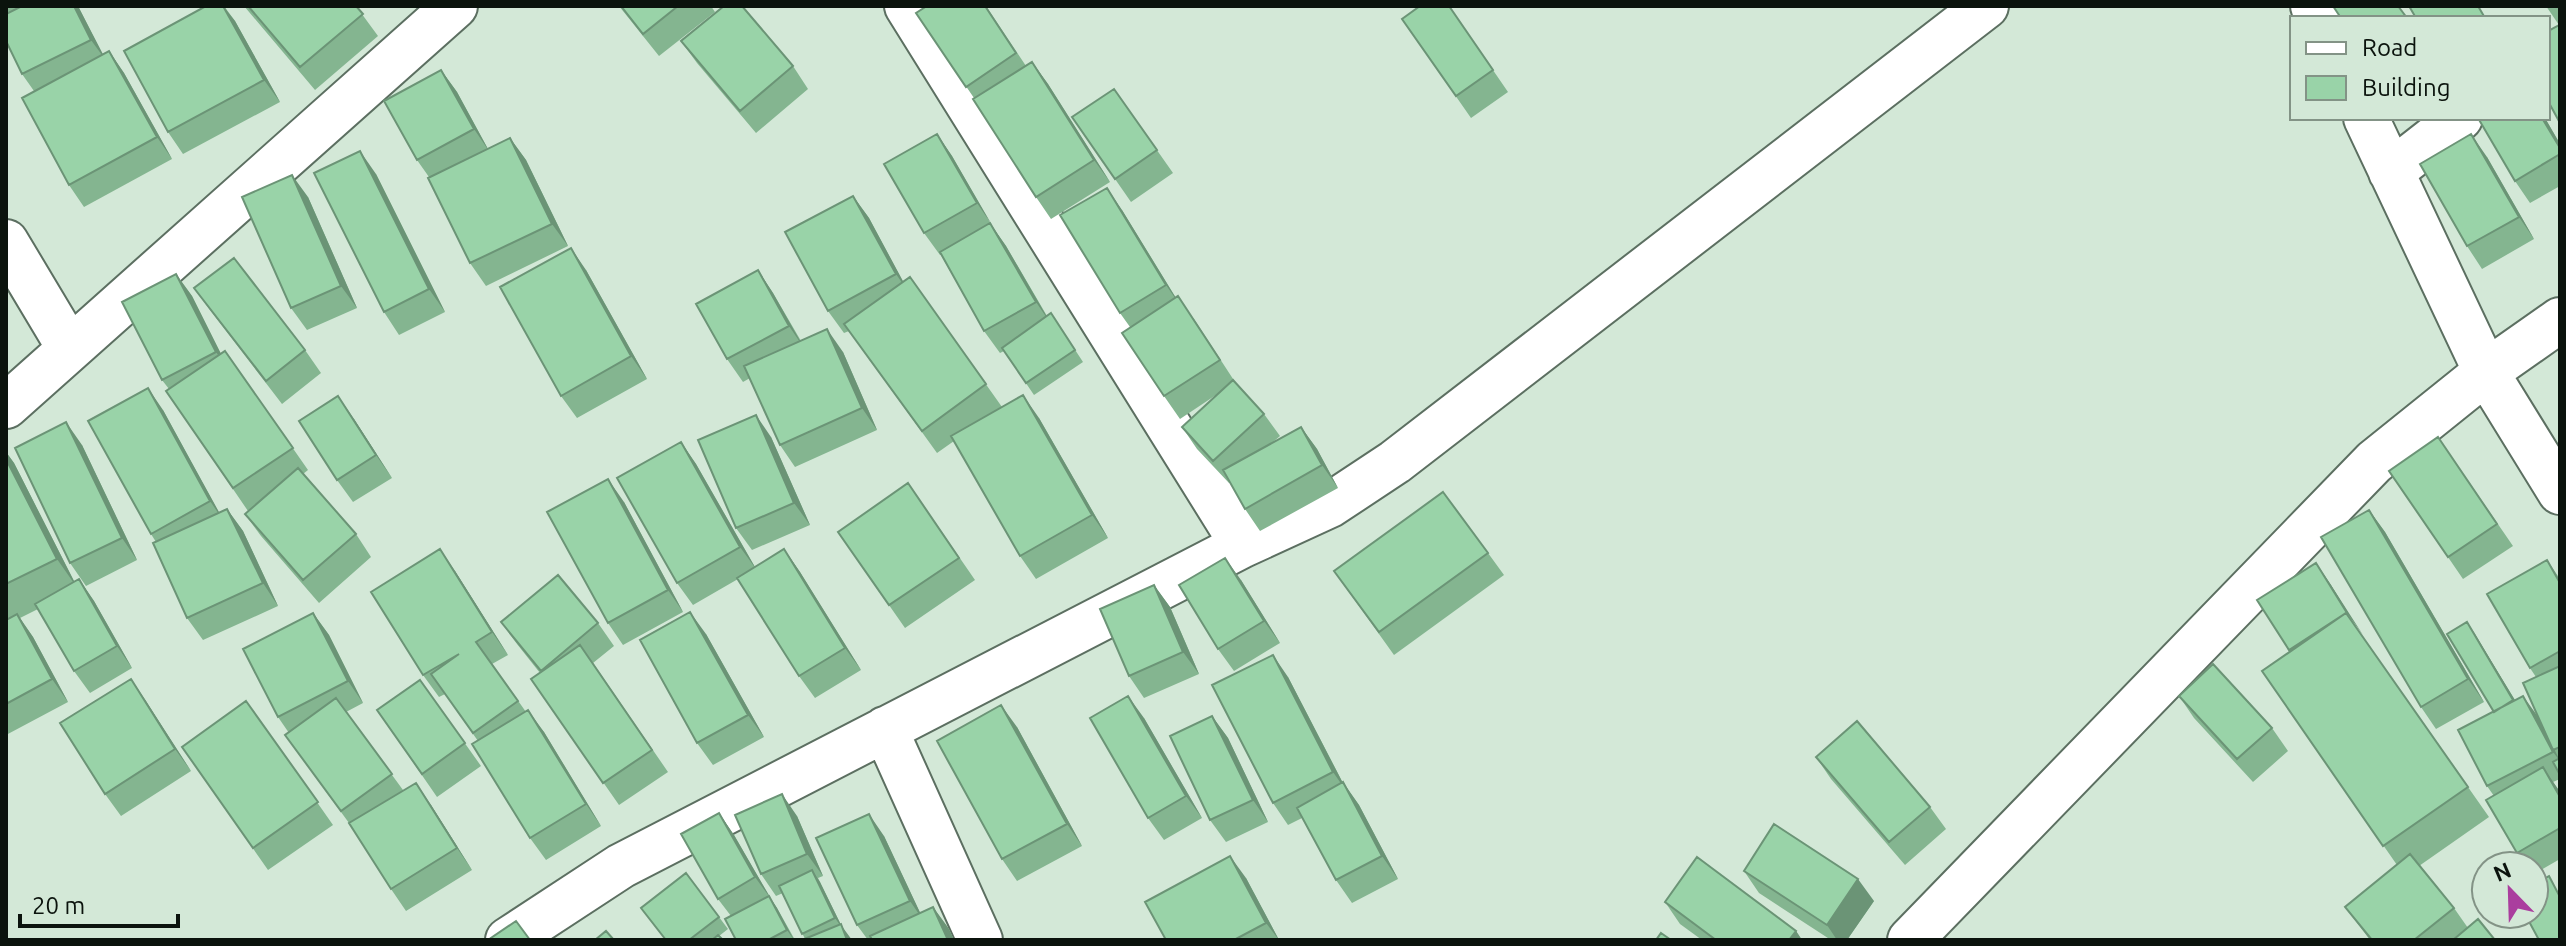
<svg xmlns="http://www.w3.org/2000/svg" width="2566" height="946" viewBox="0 0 2566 946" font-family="Ubuntu,sans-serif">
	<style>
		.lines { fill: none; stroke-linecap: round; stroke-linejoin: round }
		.minor-casing { stroke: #5c6f61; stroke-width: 48 }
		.minor { stroke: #fff; stroke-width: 44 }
		.wall { fill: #84b590 }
		.shaded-wall { fill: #6b9476 }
		.building { fill: #99d3a8; stroke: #6b9476; stroke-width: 2 }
	</style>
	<rect width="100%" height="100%" fill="#d3e8d7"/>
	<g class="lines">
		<!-- minor casing -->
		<g class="minor-casing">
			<path id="minor" d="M907,6L1243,545
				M2313,6L2318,18
				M2366,118L2486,372L2560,492
				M2391,172L2460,118
				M6,242L70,349
				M6,406L455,6
				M885,729L980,940
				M508,940L621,866L1243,545L1330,505L1395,462L1986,6
				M1910,940L2374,462L2486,372L2560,320"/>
		</g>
		<!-- minor -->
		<use href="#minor" class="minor"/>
	</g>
	<!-- wall -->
	<path class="wall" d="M6,6H78L102,54L109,51L124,73L172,159L84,207L69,185L34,91L22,74L6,41Z
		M206,6H224L235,21L280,102L183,154L168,132Z
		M244,6H356L378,36L315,90Z
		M619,6H711L715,12L659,56Z
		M986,6L1026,66L1032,62L1048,84L1110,182L1051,219L1036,197L974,98L916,13Z
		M1449,6L1508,92L1471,118L1402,19Z
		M2546,6H2560V25H2559Z
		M681,41L793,66L808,89L756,133L697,63Z
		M441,70L457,92L488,149L510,138L526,160L568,246L486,286L470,263L429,177L417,160Z
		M1114,89L1173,173L1131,202L1072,117Z
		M2478,118H2545L2560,144V186L2530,203L2515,181Z
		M937,134L952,156L992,226L1006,246L1047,316L1051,313L1083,362L1034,395L1004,351L1000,353L984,331L941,255H940L924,233Z
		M2487,157L2534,239L2482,269L2467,246Z
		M376,174L445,312L399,335L384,312Z
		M853,196L869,218L903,282L910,277L1002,407L996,411L1039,418L1108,538L1036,579L1020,556L954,441L937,453L849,331L844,333L828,311Z
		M308,197L357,308L307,330L291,308Z
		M1122,210L1176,298L1194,319L1235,382L1264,414L1280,436L1273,442L1301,427L1317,449L1338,488L1260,531L1245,509L1230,482L1229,483L1197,449L1182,427L1216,395L1180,419L1164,396L1130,327L1120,313Z
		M586,270L647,379L577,418L561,396Z
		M758,270L773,293L801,341L843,352L877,430L795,467L780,445L750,378L743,382L727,359Z
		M176,274L192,296L221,354L225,351L308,470L303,474L356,534L371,557L319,603L261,536L245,514L248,511L166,391L169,389L162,380Z
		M194,288L305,350L321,373L282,404L210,310Z
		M163,410L219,513L227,509L243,531L278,606L203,640L187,618L156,542L151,534Z
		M354,419L392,478L353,502L337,480Z
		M771,437L810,525L752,550L736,528Z
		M2438,437L2513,546L2463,579L2389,471Z
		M681,442L696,464L755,567L784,549L800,572L861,670L815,698L799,676L738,579L693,605L677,583Z
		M82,445L137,560L86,586L70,563Z
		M6,452L14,463L74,581L79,579L94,601L132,668L90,693L74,671L38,609L20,618L33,637L68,702L6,735Z
		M908,483L975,580L905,628L838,532Z
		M624,502L683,612L623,645L608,623Z
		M2369,510L2385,532L2484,702L2436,729L2421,707Z
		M1488,553L1504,575L1394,655L1334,571Z
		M2547,560L2560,579V779L2553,782L2560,792V859L2534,874V866H2526L2517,853L2494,796L2487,786L2493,712L2467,622L2515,700L2539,718L2536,677L2530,668Z
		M2316,563L2331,585L2362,636L2489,817L2419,866L2454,908L2468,928L2495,940H2370L2345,907L2397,865L2262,671L2290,651L2257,600Z
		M455,571L508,655L492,664L526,712L544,732L601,826L546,860L530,838L478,741L445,694L439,697L423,675Z
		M1241,580L1280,643L1234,671L1218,649Z
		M1154,585L1170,607L1199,674L1144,698L1129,676Z
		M313,613L329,635L363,703L346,712L403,790L431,805L472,870L406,911L391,889L349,823L285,735L289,733L278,717Z
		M501,622L598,623L614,646L593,663L668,772L619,805L531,679L540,673L517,644Z
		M706,634L764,737L713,765L697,743Z
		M1288,677L1343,783L1359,805L1398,879L1352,903L1336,880L1302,818L1288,825L1273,803Z
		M131,679L191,771L121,816L105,794Z
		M420,680L481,766L437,797L377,710Z
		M2179,696L2272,728L2288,751L2253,782L2194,718Z
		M246,701L333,825L268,870L182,747Z
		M1212,716L1228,738L1268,822L1226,842L1210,820Z
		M1144,718L1202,818L1164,840L1148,818Z
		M1017,727L1082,846L1017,881L1002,859Z
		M1816,757L1930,807L1946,829L1905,865L1831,779Z
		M719,813L734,835L769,896L777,908L795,940H736L731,916L718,899Z
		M797,816L823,876L818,878L841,925L805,939L783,893L776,896L761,874Z
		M884,836L920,913L933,907L949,929L954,940H868L857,925Z
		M1744,871L1874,901L1847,940H1831L1759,893Z
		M1246,878L1279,940H1166Z
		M1665,902L1796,931L1802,940H1702L1680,924Z
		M719,917L728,929L719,936L723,940H665Z"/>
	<!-- shaded-wall -->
	<path class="shaded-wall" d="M74,6H78L107,62L91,40Z
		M223,6L235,21L280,102L264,80Z
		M109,51L124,73L172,159L157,137Z
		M1032,62L1048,84L1110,182L1094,160Z
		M441,70L457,92L489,151L474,129Z
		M2542,118H2545L2560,144V148Z
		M937,134L952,156L992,225L977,203Z
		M2471,134L2487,157L2534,239L2519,217Z
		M510,138L526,160L568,246L552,224Z
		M360,151L376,174L445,312L429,289Z
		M292,175L308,197L357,308L341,286Z
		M1107,188L1122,210L1182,308L1166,285Z
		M853,196L869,218L911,296L896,274Z
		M990,223L1006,246L1051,324L1036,302Z
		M571,248L586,270L647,379L631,356Z
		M758,270L773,293L804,348L789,326Z
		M176,274L192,296L231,374L216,352Z
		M827,329L843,352L877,430L862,408Z
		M148,388L163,410L225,523L210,501Z
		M1023,395L1039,418L1108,538L1092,515Z
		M338,396L354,419L392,478L376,455Z
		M756,415L771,437L810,525L794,503Z
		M66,422L82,445L137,560L122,538Z
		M1301,427L1317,449L1338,488L1322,465Z
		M681,442L696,464L756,569L740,547Z
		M6,452L14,463L78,589L57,559L6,459Z
		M608,479L624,502L683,612L668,590Z
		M227,509L243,531L278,606L263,583Z
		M2369,510L2385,532L2484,702L2468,679Z
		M440,549L455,571L508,655L492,632Z
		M784,549L800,572L861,670L845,648Z
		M1225,558L1241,580L1280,643L1264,621Z
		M2316,563L2331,585L2363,635L2347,613Z
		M79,579L94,601L132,668L117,646Z
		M1154,585L1170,607L1199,674L1183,652Z
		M690,612L706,634L764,737L748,715Z
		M313,613L329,635L363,703L348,681Z
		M17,614L33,637L68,702L52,679Z
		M2467,622L2475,634L2522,712L2513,700Z
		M1273,655L1288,677L1349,795L1333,772Z
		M131,679L146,701L191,771L175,749Z
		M1128,696L1144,718L1202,818L1186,796Z
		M2523,696L2539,718L2560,761L2553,752Z
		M1001,705L1017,727L1082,846L1067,824Z
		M528,710L544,732L601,826L586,804Z
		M1212,716L1228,738L1268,822L1253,800Z
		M2543,767L2560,792V797Z
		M1343,782L1359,805L1398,879L1382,856Z
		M416,783L431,805L472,870L457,848Z
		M782,794L797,816L823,876L807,854Z
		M719,813L734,835L770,897L769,896L777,908L794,940L787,930L771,899L755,877Z
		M869,814L884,836L925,923L910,901Z
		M1230,856L1246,878L1279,940L1266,923Z
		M812,870L820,882L841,925L852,940H847L842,928L835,918Z
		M1858,879L1874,901L1847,940H1837L1827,925Z
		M933,907L949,929L954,940H948Z
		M1796,931L1802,940H1789Z"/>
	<!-- building -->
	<path class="building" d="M22,6H74L91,40L22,74L6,41V14Z
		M206,6H223L264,80L168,132L124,51Z
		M248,6H356L363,14L300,67Z
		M621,6H678L643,34Z
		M724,6H742L793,66L740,111L681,41Z
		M927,6H985L1016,53L966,87L916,13Z
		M1420,6H1449L1493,70L1456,96L1402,19Z
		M2333,6H2398L2407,18H2341Z
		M2409,6H2478L2485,18H2416Z
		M2559,25L2560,27V123L2548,101V31Z
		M109,51L157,137L69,185L22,98Z
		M1032,62L1094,160L1036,197L973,99Z
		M441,70L474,129L417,160L384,101Z
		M1114,89L1157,150L1115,179L1072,117Z
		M2478,118H2542L2560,148V154L2515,181Z
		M937,134L977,203L924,233L884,164Z
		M2471,134L2519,217L2467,246L2420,164Z
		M510,138L552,224L470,263L428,178Z
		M360,151L429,289L384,312L314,173Z
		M292,175L341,286L291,308L242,197Z
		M1107,188L1166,285L1120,313L1060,215Z
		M853,196L896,274L828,311L785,232Z
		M990,223L1036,302L984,331L940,252Z
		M571,248L631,356L561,396L500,287Z
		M234,258L305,350L266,381L194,288Z
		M758,270L789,326L727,359L696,304Z
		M176,274L216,352L162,380L122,302Z
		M910,277L986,384L922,431L844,324Z
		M1178,296L1220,360L1164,396L1122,333Z
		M1051,313L1075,350L1026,383L1002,348Z
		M827,329L862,408L780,445L744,366Z
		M225,351L293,448L233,488L166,391Z
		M1233,380L1264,414L1213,461L1182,427Z
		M148,388L210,501L151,534L88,421Z
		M1023,395L1092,515L1020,556L951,436Z
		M338,396L376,455L337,480L299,421Z
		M756,415L794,503L736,528L698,440Z
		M66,422L122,538L70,563L15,448Z
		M1301,427L1322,465L1245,509L1223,470Z
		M2438,437L2497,524L2448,557L2389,471Z
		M681,442L740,547L677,583L617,478Z
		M6,459L57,559L6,584Z
		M298,468L356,534L303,580L245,514Z
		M608,479L668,590L608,623L547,512Z
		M908,483L959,558L889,605L838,532Z
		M1443,492L1488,553L1379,632L1334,571Z
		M227,509L263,583L187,618L153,543Z
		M2369,510L2468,679L2421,707L2321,537Z
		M440,549L492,632L476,642L518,701L473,733L431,674L459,654L423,675L371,592Z
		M784,549L845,648L799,676L737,578Z
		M1225,558L1264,621L1218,649L1179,585Z
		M2547,560L2560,583V651L2530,668L2487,594Z
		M2316,563L2347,613H2346L2289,650L2257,600Z
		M558,575L598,623L541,671L501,622Z
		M79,579L117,646L74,671L35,604Z
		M1154,585L1183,652L1129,676L1100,609Z
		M690,612L748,715L697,743L640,640Z
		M313,613L348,681L278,717L243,649Z
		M2346,613L2468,787L2383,846L2262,671Z
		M17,614L52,679L6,704V620Z
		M2467,622L2513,700L2494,712L2447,634Z
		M580,645L652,750L603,783L531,679Z
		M1273,655L1333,772L1273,803L1212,685Z
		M2213,664L2272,728L2237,759L2179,696Z
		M2560,666V747L2553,750L2523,683Z
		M131,679L175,749L105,794L60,723Z
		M420,680L465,743L422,774L377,710Z
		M1128,696L1186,796L1148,818L1090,718Z
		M2523,696L2553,752L2487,786L2458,730Z
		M336,698L392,774L341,811L285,735Z
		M246,701L318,802L253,848L182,747Z
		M1001,705L1067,824L1002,859L937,741Z
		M528,710L586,804L530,838L472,744Z
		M1212,716L1253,800L1210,820L1170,736Z
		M1857,721L1930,807L1889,842L1816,757Z
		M2560,758V775L2553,762Z
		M2543,767L2560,797V828L2517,853L2486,800Z
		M1343,782L1382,856L1336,880L1297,808Z
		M416,783L457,848L391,889L349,823Z
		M782,794L807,854L761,874L735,815Z
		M719,813L755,877L718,899L681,834Z
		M869,814L910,901L857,925L816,838Z
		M1774,824L1858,879L1827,925L1744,871Z
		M2410,854L2454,908L2414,940H2372L2345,907Z
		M1230,856L1266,923L1234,940H1166L1145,902Z
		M1697,857L1796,931L1789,940H1716L1665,902Z
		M812,870L835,918L802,934L779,886Z
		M686,873L719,917L689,940H666L641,908Z
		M2549,876L2560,897V940H2539L2525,914H2534V884Z
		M769,896L787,930L768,940H736L725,919Z
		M933,907L948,940H872L870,936Z
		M2478,919L2495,940H2453Z
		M516,921L530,940H488Z
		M841,924L847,940H802Z
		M606,931L614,940H595Z
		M1661,933L1671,940H1656Z
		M718,935L723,940H712Z"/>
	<!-- border -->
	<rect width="2566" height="946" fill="none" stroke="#0b130d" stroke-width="16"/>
	<!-- legend -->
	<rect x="2290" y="16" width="260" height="104" fill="#d3e8d7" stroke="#839386" stroke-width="2"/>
	<rect x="2306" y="42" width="40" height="12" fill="#ffffff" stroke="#839386" stroke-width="2"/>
	<text x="2362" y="56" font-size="24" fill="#0b130d">Road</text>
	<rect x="2306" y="76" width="40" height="24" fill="#99d3a8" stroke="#839386" stroke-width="2"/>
	<text x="2362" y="96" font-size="24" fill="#0b130d">Building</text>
	<!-- north arrow -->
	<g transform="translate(2510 890) rotate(337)"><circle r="38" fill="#d3e8d7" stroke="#839386" stroke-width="2"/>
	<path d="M0-6L14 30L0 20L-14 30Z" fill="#aa3e9e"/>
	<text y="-12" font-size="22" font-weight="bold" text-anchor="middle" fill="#0b130d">N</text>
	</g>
	<!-- scale -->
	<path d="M20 914v12h158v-12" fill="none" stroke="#0b130d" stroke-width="4"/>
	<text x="32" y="914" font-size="24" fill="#0b130d" stroke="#d3e8d7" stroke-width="6" paint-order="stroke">20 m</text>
</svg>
